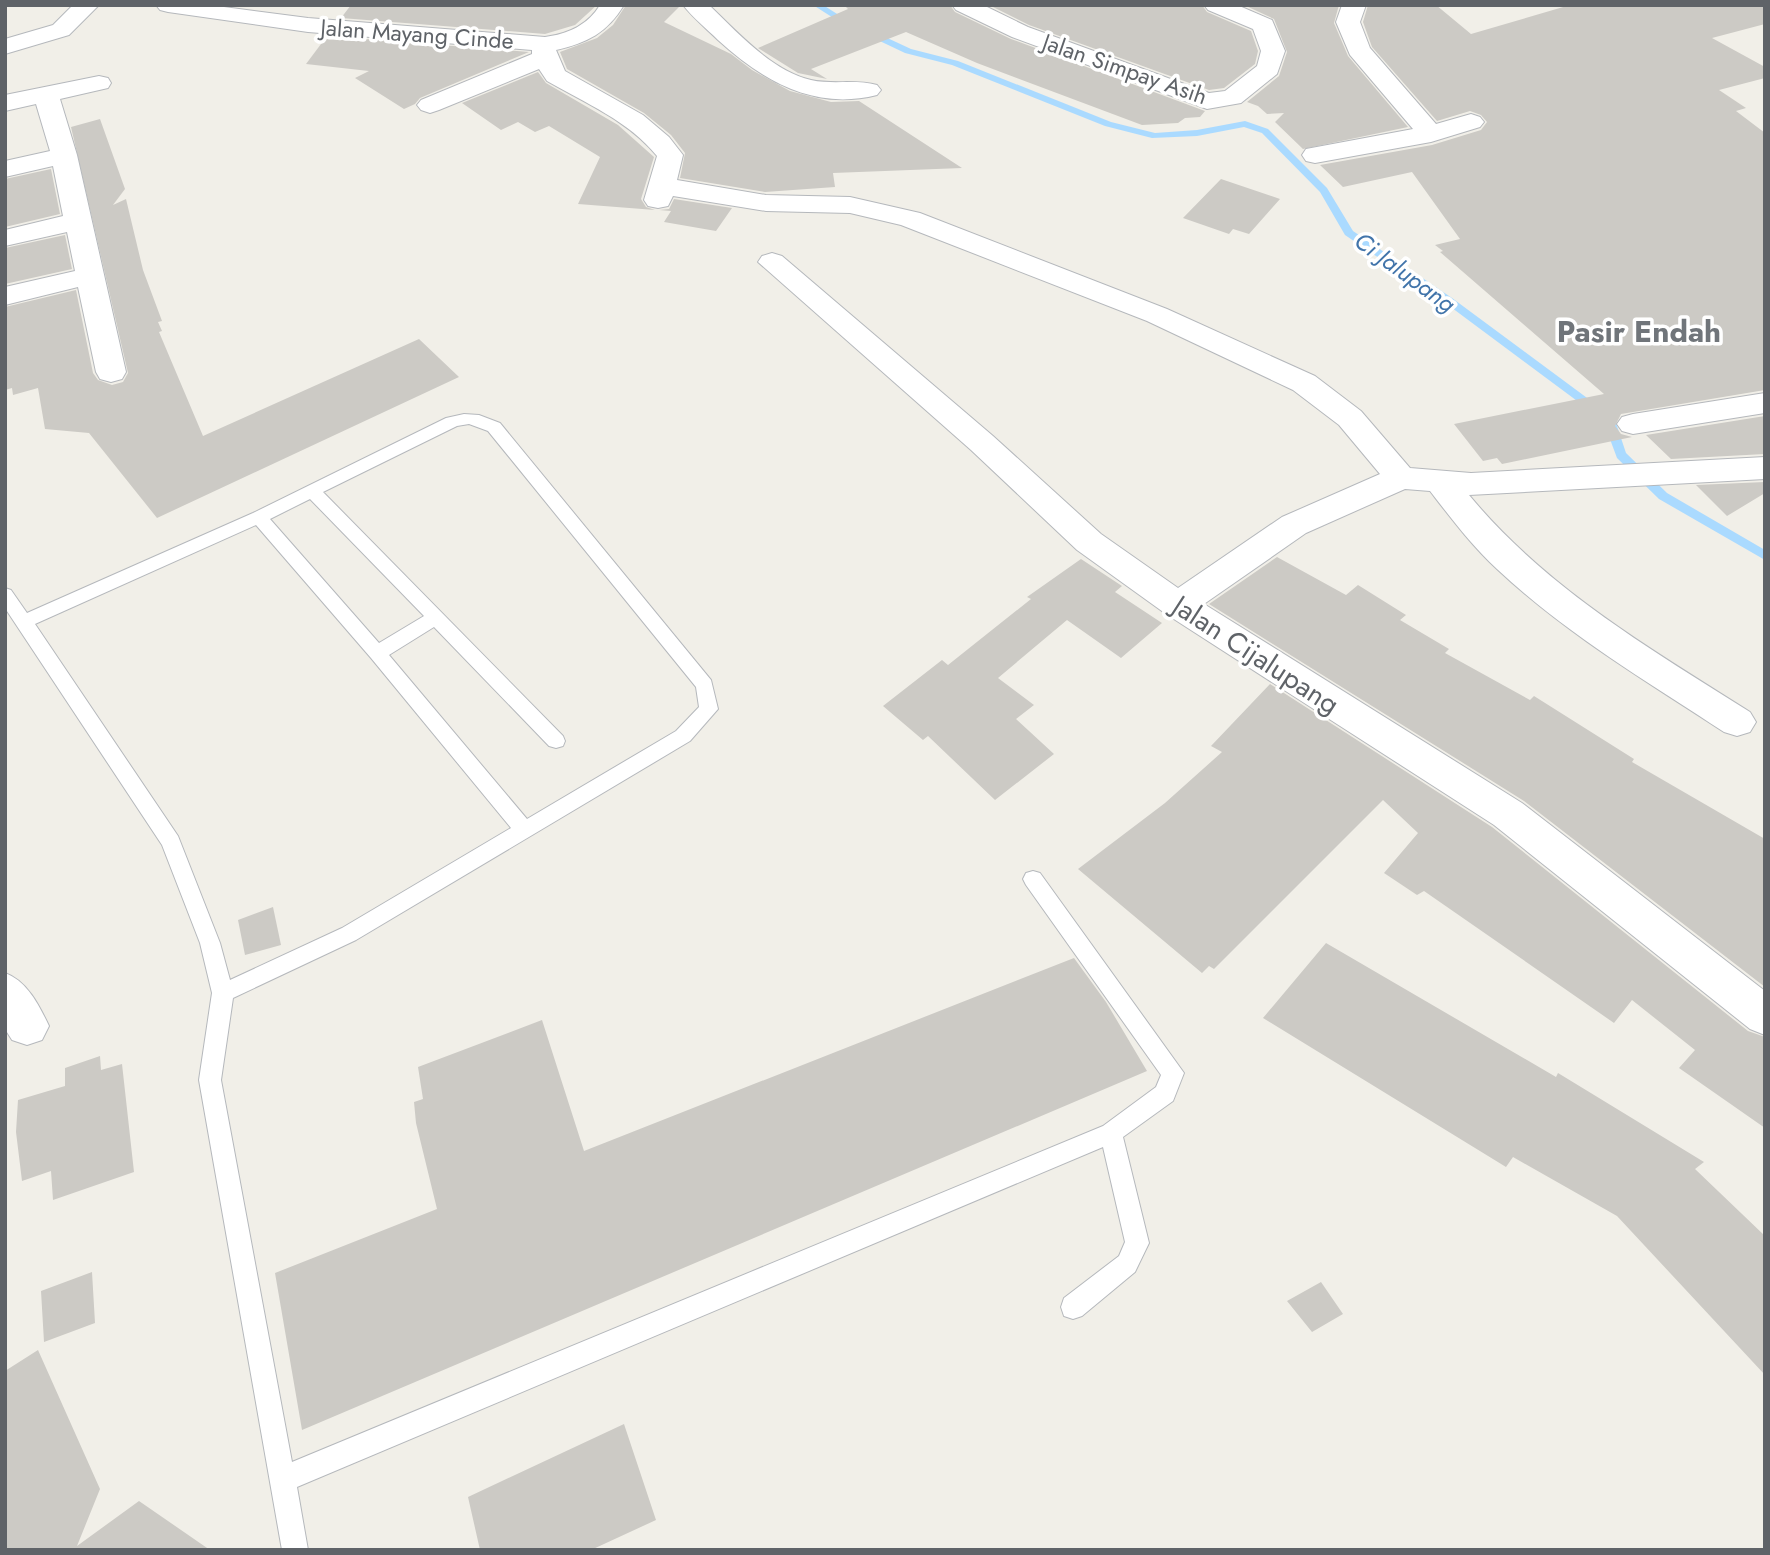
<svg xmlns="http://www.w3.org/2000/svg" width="1770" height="1555" viewBox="0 0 1770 1555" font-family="Jost,sans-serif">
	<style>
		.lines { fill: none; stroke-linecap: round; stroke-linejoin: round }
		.stream { fill: #aadaff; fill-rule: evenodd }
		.building { fill: #cccac5 }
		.service-casing { stroke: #b5b8bc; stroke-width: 2 }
		.minor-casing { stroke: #b5b8bc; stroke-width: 2 }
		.service { fill: #fff; fill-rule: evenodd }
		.minor { fill: #fff; fill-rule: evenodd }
		.labels { text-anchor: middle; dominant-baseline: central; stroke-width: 7; stroke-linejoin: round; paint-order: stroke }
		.far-street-label { font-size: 23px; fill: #5f6368; stroke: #fff }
		.far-water-label { font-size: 24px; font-style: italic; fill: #4174aa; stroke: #fff }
		.street-label { font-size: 28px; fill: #5f6368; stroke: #fff }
		.far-district-label { font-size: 30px; font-weight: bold; fill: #70757a; stroke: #fff }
	</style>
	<rect width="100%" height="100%" fill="#f1efe8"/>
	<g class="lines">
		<!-- stream -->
		<path class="stream" d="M813,5H823L853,24L846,26Z
			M868,29L911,49L958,61L1111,122L1155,133L1197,130L1245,121L1268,129L1327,188L1353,231L1452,298L1602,409L1596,413L1592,412L1444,302L1345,235L1320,192L1262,133L1244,127L1197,136L1152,138L1105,126L952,65L905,53L865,34L864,32Z
			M1610,419L1616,423L1626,453L1667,493L1765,550V560L1659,499L1617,458L1604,423Z"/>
	</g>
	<!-- building -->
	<path class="building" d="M351,5L551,7L597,5L575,25L545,34L341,18Z
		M626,5H681L664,22L731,54L752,70L790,91L831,102L859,101L962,168L833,173L835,187L765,192L680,178L685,153L671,135L644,113L567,69L560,52L597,38L613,25Z
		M844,5H950L955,12L1011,39L1205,111L1200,117L1185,118L1178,123L1142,125L977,63L906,32L811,69L827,79L798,73L758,48L848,9Z
		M989,5H1202L1207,12L1251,31L1258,51L1255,64L1224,88L1209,90L1029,25Z
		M1244,5H1339L1334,23L1348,56L1408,127L1303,149L1275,122L1284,113L1267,114L1258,106L1247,102L1279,76L1287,52L1274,19Z
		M1368,5H1436L1471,34L1570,5H1765V24L1712,38L1765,67V78L1719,90L1746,108L1736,111L1765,133V390L1621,414L1615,426L1621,434L1632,437L1502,464L1497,458L1483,461L1454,424L1604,394L1440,252L1443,251L1435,245L1460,239L1412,172L1343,187L1320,165L1432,145L1481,130L1487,122L1481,115L1470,111L1437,121L1372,47L1363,22Z
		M327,36L529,52L420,98L415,104L404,109L355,78L369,71L306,64Z
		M538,72L546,83L618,125L654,157L641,199L646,207L655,210L578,204L600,157L549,126L535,132L518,122L501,130L462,103Z
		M100,119L125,189L113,205L126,199L143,270L162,321L158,322L162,331L159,332L203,436L419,339L459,377L157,518L89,433L45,429L38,388L13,395L12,388L5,390V307L76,290L93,373L98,380L112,385L123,382L128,373L71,127Z
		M51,169L60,214L5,227V179Z
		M1221,179L1280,199L1249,234L1233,229L1229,234L1183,218Z
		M674,199L732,208L716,231L664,222L671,211L659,210L669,209Z
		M65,235L72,269L5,284V248Z
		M1765,416V454L1671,459L1646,435Z
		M1765,482V493L1727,516L1696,485Z
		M1277,557L1346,595L1358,585L1406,615L1400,620L1449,649L1445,653L1530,700L1534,696L1634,759L1632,762L1765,839V987L1524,801L1209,604Z
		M1081,559L1122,586L1115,592L1162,623L1121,658L1067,620L998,678L1034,705L1016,719L1054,754L995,800L928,736L923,740L883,706L942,660L948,665L1031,599L1027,597Z
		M1270,684L1492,827L1748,1031L1765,1037V1128L1679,1068L1695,1050L1632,1000L1614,1023L1424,891L1417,895L1384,873L1418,833L1383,800L1214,969L1209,966L1202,973L1078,869L1165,803L1222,752L1211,746Z
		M273,907L281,945L245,955L238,920Z
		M1326,943L1556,1077L1558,1073L1704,1162L1695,1169L1765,1236V1375L1617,1216L1513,1157L1506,1167L1263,1018Z
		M1074,958L1106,1002L1147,1071L302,1430L275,1273L437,1209L416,1123L414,1102L423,1099L418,1067L542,1020L584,1151Z
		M100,1056L101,1070L122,1064L134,1172L53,1200L51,1171L22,1181L16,1132L18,1100L65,1086V1068Z
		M92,1272L95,1323L44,1342L41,1291Z
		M1321,1282L1343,1314L1312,1332L1287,1301Z
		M38,1350L100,1489L77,1546L139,1501L210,1550H5V1371Z
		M624,1424L656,1520L591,1550H480L468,1497Z"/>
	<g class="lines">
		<!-- service casing -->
		<g class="service-casing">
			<path id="service" d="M464,414L479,415L500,423L711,680L718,709L690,741L356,940L233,998L221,1080L292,1462L1103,1126L1156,1087L1161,1075L1026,885L1023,879L1026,873L1033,871L1040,873L1184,1073L1173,1101L1123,1137L1149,1243L1135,1272L1082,1316L1073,1319L1064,1316L1061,1307L1064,1298L1119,1256L1125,1242L1103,1147L297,1487L308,1550H282L199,1080L212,993L200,943L162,845L5,608V588L11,590L27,613L253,513L446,418ZM469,424L488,431L696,687L699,707L676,731L527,819L389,655L434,627L549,746L556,748L563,746L565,741L563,736L323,492L457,426ZM310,499L424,616L379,643L270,519ZM256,525L371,658L511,828L342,928L230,980L220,943L178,836L35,624Z"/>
		</g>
		<!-- minor casing -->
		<g class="minor-casing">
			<path id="minor" d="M73,5H99L69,35L5,54V39L53,25Z
				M156,5H209L308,18L545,37C568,34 588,25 600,5H624C607,33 587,43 556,50L565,71L643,115L669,137L683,155L677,180L766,195L850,197L920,213L1167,309L1315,376L1361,411L1410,468L1471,473L1765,457V479L1469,495C1546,588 1649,648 1750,712L1756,722L1750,732L1737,736L1724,732C1646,681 1565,633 1497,569C1472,546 1451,518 1430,491L1405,489L1306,533L1204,604L1522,803L1765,991V1035L1750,1029L1494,825L1166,614L1077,550L971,450L758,262L762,256L772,253L782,256L993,436L1101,534L1178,588L1282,517L1380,474L1339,425L1293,390L1147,321L901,225L850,213L766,211L673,196L668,206L658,208L648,206L644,200L657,156C629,121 585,103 547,81L539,69L439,110L430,113L421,110L417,105L421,100L532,54V50L308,32L168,12L160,10Z
				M683,5H709C737,32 772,71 811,80C833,85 856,79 877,85L881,90L877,95C814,111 763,81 718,40C707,29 693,18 683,5Z
				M952,5H983L1028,27L1209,93L1225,91L1257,66L1261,51L1253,29L1208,10L1204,5H1237L1272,20L1285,51L1277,74L1241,103L1207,109L1012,37L956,10Z
				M1342,5H1366L1360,22L1370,48L1436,124L1471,114L1480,117L1484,122L1480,127L1431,142L1315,163L1306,161L1302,155L1306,149L1413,129L1350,55L1336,22Z
				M99,76L108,78L111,83L108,88L60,99L77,155L126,372L122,379L111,382L100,379L96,372L78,287L5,305V287L75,271L67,232L5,246V230L63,216L53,166L5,177V161L50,151L36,104L5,111V95Z
				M1765,393V413L1633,434L1622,431L1617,424L1622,417L1633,414Z
				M5,973C27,981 39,1005 49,1026L42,1040L27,1045L12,1040L5,1029Z"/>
		</g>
		<!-- service -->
		<use href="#service" class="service"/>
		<!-- minor -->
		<use href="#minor" class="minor"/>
	</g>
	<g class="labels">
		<!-- far-street labels -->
		<g class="far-street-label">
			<text transform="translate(417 34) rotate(4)">Jalan Mayang Cinde</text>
			<text transform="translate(1125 69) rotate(19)">Jalan Simpay Asih</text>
		</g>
		<!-- far-water labels -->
		<g class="far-water-label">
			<text transform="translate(1405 272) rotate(36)">Ci Jalupang</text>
		</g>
		<!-- street labels -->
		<g class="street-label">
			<text transform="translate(1256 655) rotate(33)">Jalan Cijalupang</text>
		</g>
		<!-- far-district labels -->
		<g class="far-district-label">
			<text x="1639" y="331">Pasir Endah</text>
		</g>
	</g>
	<!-- border -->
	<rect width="1770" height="1555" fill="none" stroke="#5f6368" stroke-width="14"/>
</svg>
